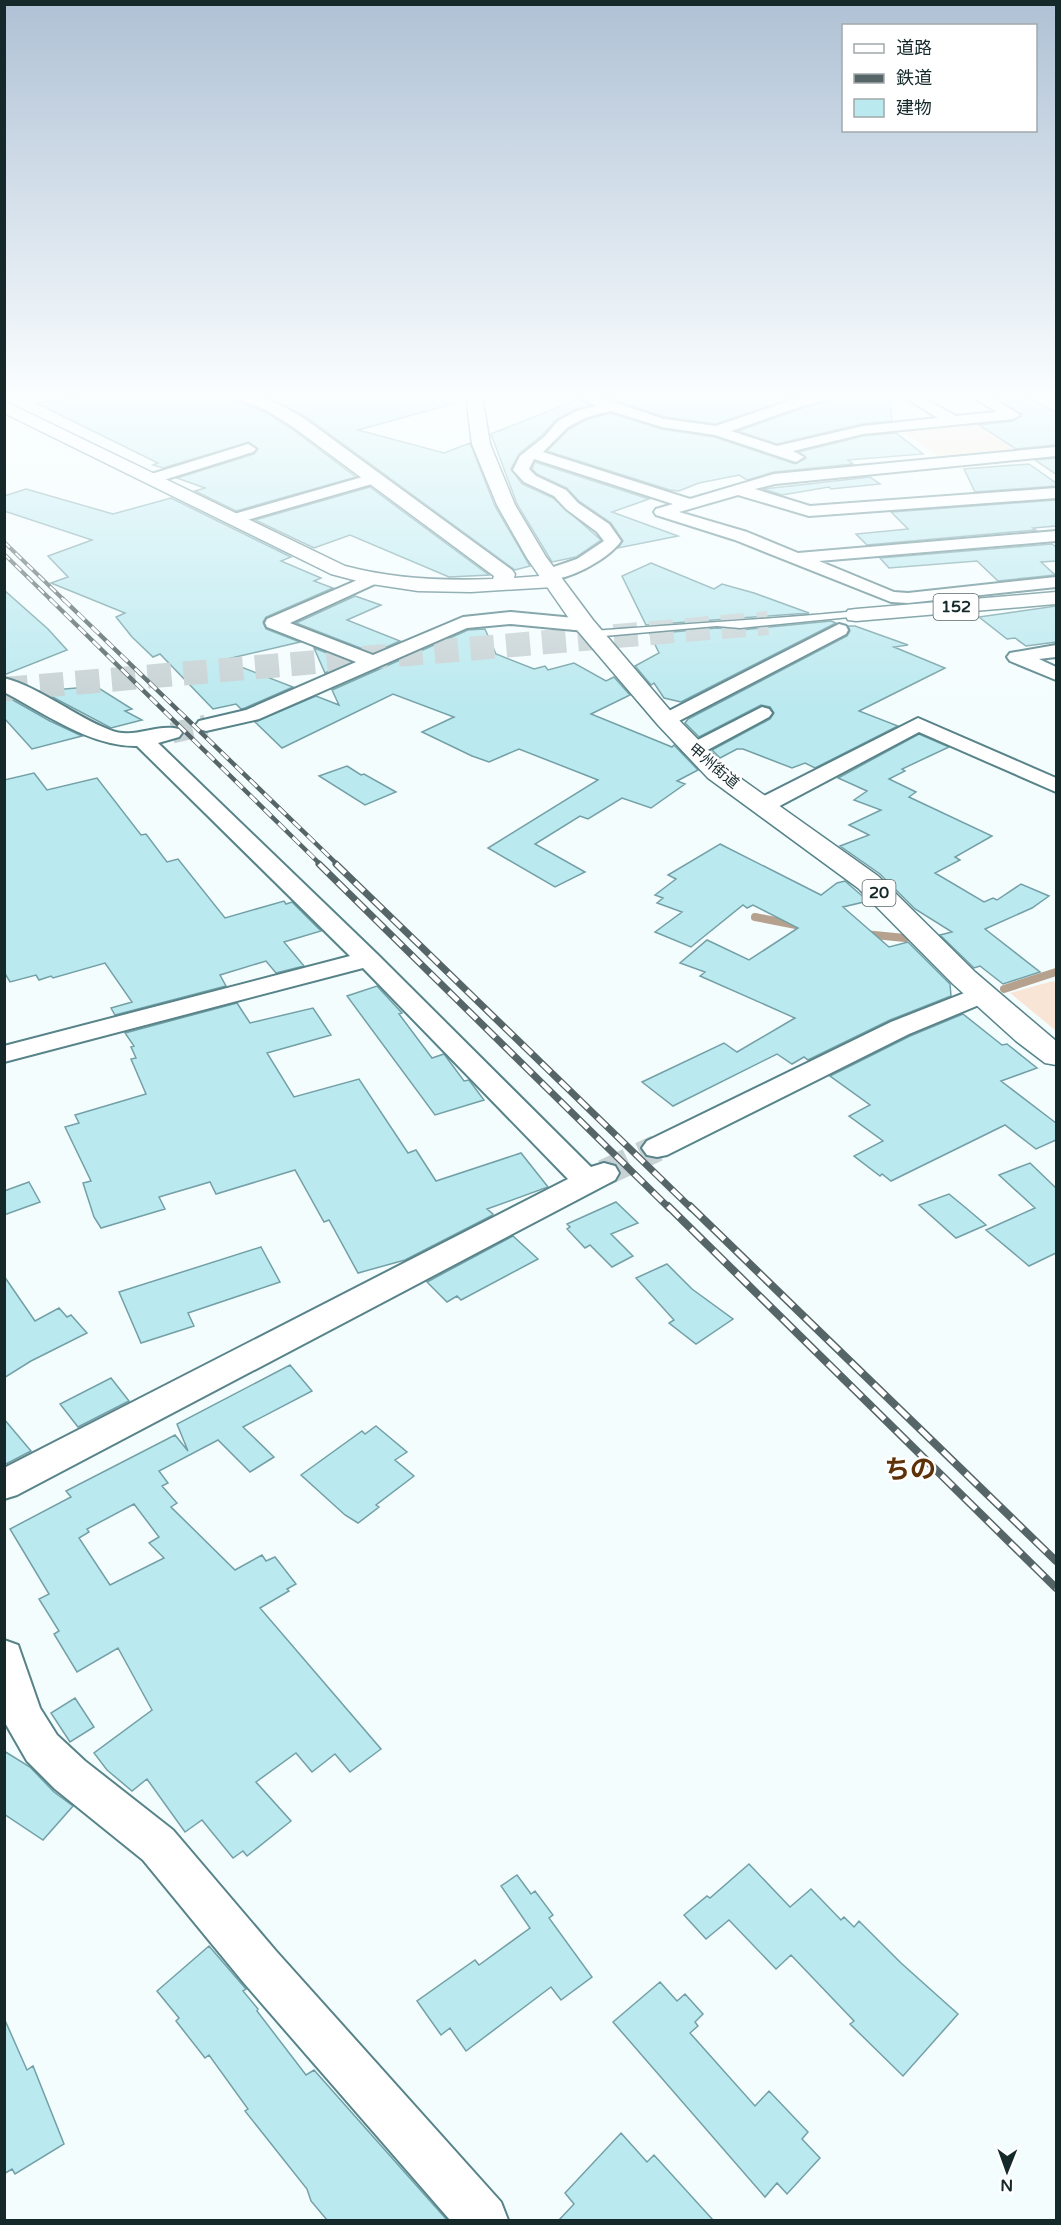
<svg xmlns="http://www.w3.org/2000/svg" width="1061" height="2225" viewBox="0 0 1061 2225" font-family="'Varela Round','Noto Sans JP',sans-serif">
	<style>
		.green { fill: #f8e5d6 }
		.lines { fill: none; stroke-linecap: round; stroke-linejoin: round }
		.stream { stroke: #b5a18e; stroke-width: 8 }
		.building { fill: #bae9ef; stroke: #73a0a6; stroke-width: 1.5; fill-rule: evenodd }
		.street-tunnel-far1 { stroke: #c7d2d4; stroke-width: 21; stroke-dasharray: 21 10; stroke-linecap: butt }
		.street-tunnel { stroke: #c7d2d4; stroke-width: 27; stroke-dasharray: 27 14; stroke-linecap: butt }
		.highway-tunnel { stroke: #c7d2d4; stroke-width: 24; stroke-dasharray: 24 12; stroke-linecap: butt }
		.lane-casing { stroke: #578389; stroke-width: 3 }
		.street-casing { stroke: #578389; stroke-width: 4 }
		.secondary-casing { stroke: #578389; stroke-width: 3 }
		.highway-casing { stroke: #578389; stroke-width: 3 }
		.lane { fill: #fff; fill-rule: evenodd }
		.street { fill: #fff; fill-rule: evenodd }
		.secondary { fill: #fff; fill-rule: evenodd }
		.highway { fill: #fff; fill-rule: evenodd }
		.rail-far3-casing { stroke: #566668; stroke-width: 4 }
		.rail-far2-casing { stroke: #566668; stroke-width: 4.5 }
		.rail-far1-casing { stroke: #566668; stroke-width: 7 }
		.rail-casing { stroke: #566668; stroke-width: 8 }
		.rail-far3 { stroke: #fff; stroke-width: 2; stroke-dasharray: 8; stroke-linecap: butt }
		.rail-far2 { stroke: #fff; stroke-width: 3; stroke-dasharray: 10; stroke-linecap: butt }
		.rail-far1 { stroke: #fff; stroke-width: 4.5; stroke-dasharray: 13; stroke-linecap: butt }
		.rail { stroke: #fff; stroke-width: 5; stroke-dasharray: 16; stroke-linecap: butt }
		.labels { text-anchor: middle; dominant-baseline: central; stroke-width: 4.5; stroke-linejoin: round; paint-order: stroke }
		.far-street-label { font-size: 15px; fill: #15282a; stroke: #fff }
		.shield { fill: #fff; stroke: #5b686a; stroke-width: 1.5 }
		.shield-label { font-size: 16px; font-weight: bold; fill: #15282a }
		.near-quarter-label { font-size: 26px; font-weight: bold; fill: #5d3209; stroke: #fff }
	</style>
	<rect width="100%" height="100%" fill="#f4fdfe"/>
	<!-- green -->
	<path class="green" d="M1006,420L1043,444L1037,447L938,456L906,433L909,428Z
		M1053,981L1056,983L1055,1030L1010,993Z"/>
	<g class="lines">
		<!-- stream -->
		<path class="stream" d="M755,917L801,926
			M864,934L905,938
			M1004,989L1056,972"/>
	</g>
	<!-- building -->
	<path class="building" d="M104,396H232L235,401L265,412L292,429L356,477L236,511L195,491L205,488L177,478L254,454L258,449L249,442L163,468L153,465L158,463L36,403Z
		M260,396H455L456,403L358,430L444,453L470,443L495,506L530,566L515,570L306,417L280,403Z
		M602,396H799L716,424L665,417Z
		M835,396H889L892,421L862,424L777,444L738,431L803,408L832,401Z
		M581,398L582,401L590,405L576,409L556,420L542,435L519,454L511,469L522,484L553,498L601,540L576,557L552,562L517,504L491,434Z
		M1030,399L1056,412V445L1016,449L979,425L1014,421L1022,414L1004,403Z
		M611,413L661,429L714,437L795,464L806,458L799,452L863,436L896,433L923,454L848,460L853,464L774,472L747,480L739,475L699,483L679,491L670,490L547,451L569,429L588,419Z
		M1056,458V474L1035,460Z
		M535,462L649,499L612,512L678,536L618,548L623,541L611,523L579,501L567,488L537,474L532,469Z
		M1029,464L1056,483V486L975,492L964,469Z
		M870,477L880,484L831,489L829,487L782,495L763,489Z
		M370,487L489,575L449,577L350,535L314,548L255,520Z
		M26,489L113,514L171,498L291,557L281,561L321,578L314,581L333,588L266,617L263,622L266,629L300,642L223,660L293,687L245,708L241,709L236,704L213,709L160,654L153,657L132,637L116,617L125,613L51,583L68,577L48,556L92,540L4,511V496Z
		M1056,500V526L1033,528L1036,530L867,545L856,534L908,529L891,512Z
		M1052,544L1056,547V561L1041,562L1055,575L998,581L977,561L889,568L880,558Z
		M651,563L714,589L722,584L754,593L809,613L646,625L622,576Z
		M4,590L48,629L67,650L4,675Z
		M355,596L381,605L347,620L400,641L373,653L296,623Z
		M1056,606V642L1026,646L1015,638L1007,639L979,617Z
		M831,621L836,623L681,702L664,698L654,683L651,685L635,666L659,653L650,634L717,628L740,630Z
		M848,626H855L908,645L894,647L945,668L859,711L898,726L815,768L805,763L792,768L743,749H737L720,758L712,750L770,719L774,713L770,707L761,705L699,737L685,723L688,719L847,636L850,631Z
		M485,629L496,654L534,669L545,666L548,670L574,663L606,681L614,677L630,695L591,714L672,747L674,745L698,770L677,781L685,784L651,808L622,798L588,819L580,816L535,844L585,872L555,887L488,848L598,780L519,749L489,762L472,756L422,732L454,717L393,694L282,748L255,722L316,696L339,705L332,690L468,630Z
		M314,648L350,662L325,673Z
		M88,687H97L132,709L125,711L142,720L111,728L41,691Z
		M4,695L50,721L82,736L32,749L4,718Z
		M919,734L949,747L902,769L905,771L889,779L916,792L909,797L992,836L955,857L960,860L935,873L984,902L993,898L997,900L1021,884L1049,896L1032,908L985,929L1040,972L1003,984L980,966L974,968L940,935L952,932L915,909L880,874L840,846L869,835L849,825L881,810L854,800L867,791L838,778Z
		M347,766L361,775L364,774L396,792L365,805L319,776Z
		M34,773L47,790L97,778L141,835L146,834L167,862L178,859L225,918L284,901L286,904L292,902L321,931L284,942L304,966L276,973L266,961L220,975L226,986L115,1015L111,1008L132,1002L105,963L53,978L51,976L39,980L36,975L10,982L4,972V780Z
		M720,844L821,895L837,883L845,881L868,901L843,907L889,947L908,942L950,984L951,996L890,1020L808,1060L804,1057L792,1064L777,1054L673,1106L642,1082L724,1043L737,1052L795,1018L700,976L705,972L680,963L707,940L749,960L798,928L753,905L747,908L743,905L691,947L655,932L682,912L657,903L663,898L655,895L676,879L668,875Z
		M377,986L402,1013L399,1014L432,1058L444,1054L464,1081L469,1080L484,1100L435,1115L347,996Z
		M237,1003L250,1023L313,1008L331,1035L267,1053L294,1097L359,1079L408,1153L416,1150L436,1181L521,1153L548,1187L487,1209L493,1214L491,1216L405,1260L358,1273L329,1220L324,1222L295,1170L216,1194L210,1182L159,1197L165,1209L101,1228L94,1217L83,1183L91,1181L65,1127L79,1123L75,1115L146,1094L131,1059L136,1058L131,1047L134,1046L125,1033Z
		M963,1014L1002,1045L1007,1044L1037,1068L1001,1081L1056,1123V1140L1036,1149L1005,1125L891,1181L882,1174L880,1176L854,1156L883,1141L849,1116L870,1105L830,1076L910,1036Z
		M1030,1163L1056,1188V1253L1029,1266L986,1230L1035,1208L999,1175Z
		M29,1182L40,1202L4,1215V1191Z
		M949,1194L966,1208L986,1225L956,1238L919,1205Z
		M616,1202L638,1223L611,1234L633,1256L612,1267L590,1245L585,1248L567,1229L570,1227L567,1224Z
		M513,1236L538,1259L461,1300L457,1296L447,1302L427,1282Z
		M261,1247L280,1282L188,1313L194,1326L141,1343L119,1292Z
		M667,1264L692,1289L733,1319L696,1344L669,1323L674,1320L636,1278Z
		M4,1276L35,1321L59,1308L67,1317L71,1315L87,1333L31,1361L4,1378Z
		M290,1365L312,1391L243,1427L274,1457L250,1472L218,1440L159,1471L168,1483L162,1486L177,1503L171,1507L235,1570L262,1555L266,1561L275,1557L296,1584L287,1589L289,1591L260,1608L381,1749L350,1772L335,1754L312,1772L296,1753L256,1782L291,1821L247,1856L243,1851L233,1858L202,1820L185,1832L147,1779L132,1791L107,1770L94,1753L152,1710L118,1648L77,1672L54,1634L59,1631L39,1599L49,1594L10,1529L71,1497L66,1491L175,1435L188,1451L177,1424ZM134,1504L159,1537L149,1543L164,1558L110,1585L79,1538L89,1532L87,1529Z
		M111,1378L129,1401L78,1427L60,1404Z
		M4,1419L31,1451L4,1465Z
		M376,1426L407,1452L395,1460L414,1476L376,1505L379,1507L358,1523L345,1515L301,1475L362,1431L365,1434Z
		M75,1698L94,1727L70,1742L51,1713Z
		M4,1751L30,1767L54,1792L73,1806L43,1840L4,1814Z
		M749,1864L790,1907L811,1889L841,1920L844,1917L854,1927L859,1921L901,1963L958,2014L903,2076L850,2024L854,2021L791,1955L776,1969L729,1920L706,1939L684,1915L707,1896L710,1898Z
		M517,1875L531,1894L535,1891L553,1915L549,1918L592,1977L561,2000L551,1987L466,2051L450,2028L441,2035L417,2001L475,1960L479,1965L530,1928L501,1886Z
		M209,1946L246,1989L243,1991L258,2009L257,2011L306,2075L314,2070L447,2220H327L311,2201L307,2189L245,2111L248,2109L209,2055L205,2058L176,2021L179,2018L157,1991Z
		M660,1982L677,2001L685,1994L703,2014L695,2022L698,2026L690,2033L755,2106L769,2091L808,2132L802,2139L820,2158L787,2194L777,2183L765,2197L613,2022Z
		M4,2018L27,2070L33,2066L64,2144L15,2174L12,2169L4,2174Z
		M621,2133L647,2162L654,2155L713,2220H559L574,2204L565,2193Z"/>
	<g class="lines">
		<!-- street-tunnel-far1 -->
		<path class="street-tunnel-far1" d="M172,733L206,725"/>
		<!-- street-tunnel -->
		<path class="street-tunnel" d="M604,1173L657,1148"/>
		<!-- highway-tunnel -->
		<path class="highway-tunnel" d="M4,689L768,623"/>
		<!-- lane casing -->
		<g class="lane-casing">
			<path id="lane" d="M847,612L852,615L850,617L740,628L717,626L593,637L588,634L593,631C678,624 762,620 847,612Z"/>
		</g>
		<!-- street casing -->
		<g class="street-casing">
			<path id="street" d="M585,396H595L664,419L716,426L792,400L808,396H833L831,399L802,406L731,431L777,446L863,426L938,418L902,396H919L956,416L997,412L971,396H989L1020,415L1013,419L863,434L793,451L804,457L796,462L715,435L662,427L611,411L587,417L568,427L543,452L690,499L774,474L1056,447V456L775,484L755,489L810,506L1056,488V498L809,516L738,495L679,512L747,532L798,553L1056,531V541L819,561L894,592L908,593L1056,577V587L908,603L891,602L735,540L656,515L654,512L656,509L673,504L534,459L529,469L536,476L566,490L578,503L609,524L621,541C609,559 564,584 542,579L539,575L542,571L577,559L604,541L597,532L566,509L554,496L524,482L513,470L520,456L544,437L558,421L577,411L596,406L583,399Z
				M248,444L256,449L253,452L151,484L143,479L145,476Z
				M373,474L381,479L379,482L233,524L225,519L227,516Z
				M369,575L375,576L378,580L375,584L290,623L373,655L463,617L511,612L585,619L592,621L594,625L592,629L585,631L511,624L467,628L259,719L206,731L199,729L196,725L199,721L246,710L356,662L267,627L265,623L267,619Z
				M839,624L846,626L848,630L846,634L673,724L666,726L659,724L656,720L659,716Z
				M1056,645V657L1039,659L1056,667V680L1010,661L1007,657L1010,653Z
				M4,678C39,687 76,717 110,730C133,740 157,723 179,729L182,733L179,737L158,743L377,954L591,1167L604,1163L615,1166L619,1173L615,1180L17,1495L4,1499V1468L568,1179L363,968L4,1062V1046L350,956L137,746C91,747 44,713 4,692Z
				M762,707L769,709L772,713L769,717L700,754L693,756L686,754L682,750L686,746Z
				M918,718L1056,778V792L919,732L772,810L764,812L756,810L753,805L756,800Z
				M982,986L991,988L995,994L991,1000L909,1034L667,1155L657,1157L647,1155L642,1148L647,1141L891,1022Z
				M4,1640L18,1645L40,1708L57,1735L85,1761L173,1830L276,1951L501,2202L508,2220H450L244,1983L143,1860L55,1789L27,1761L4,1721Z"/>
		</g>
		<!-- secondary casing -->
		<g class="secondary-casing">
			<path id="secondary" d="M234,396C266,396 278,403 305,419L512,570L515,574L514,578L553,575L560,577L563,581L560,585L553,587L471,592L418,591L365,583L331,574L4,413V401L345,566C394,579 443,581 493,579L494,576L293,427L266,410L236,399Z"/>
		</g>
		<!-- highway casing -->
		<g class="highway-casing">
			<path id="highway" d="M466,396H482L490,444L515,505L546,557L593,620L674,715L726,768L878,876L975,972L1056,1041V1065L1045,1063L1016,1041L953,984L858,888L708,778L658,725L577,630L527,558L497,505L472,444Z
				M1056,592V604L856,621L848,620L845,615L848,610L856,609Z"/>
		</g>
		<!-- lane -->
		<use href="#lane" class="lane"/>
		<!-- street -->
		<use href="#street" class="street"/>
		<!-- secondary -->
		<use href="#secondary" class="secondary"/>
		<!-- highway -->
		<use href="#highway" class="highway"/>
		<!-- rail-far3 casing -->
		<g class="rail-far3-casing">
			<path id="rail-far3" d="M4,542L65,601
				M4,554L52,601"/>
		</g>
		<!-- rail-far2 casing -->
		<g class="rail-far2-casing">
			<path id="rail-far2" d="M50,599L321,865
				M63,599L338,865"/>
		</g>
		<!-- rail-far1 casing -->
		<g class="rail-far1-casing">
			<path id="rail-far1" d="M319,864L669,1208
				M336,864L691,1208"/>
		</g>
		<!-- rail casing -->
		<g class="rail-casing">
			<path id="rail" d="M668,1206L1056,1588
				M690,1206L1056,1561"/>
		</g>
		<!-- rail-far3 -->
		<use href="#rail-far3" class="rail-far3"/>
		<!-- rail-far2 -->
		<use href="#rail-far2" class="rail-far2"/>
		<!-- rail-far1 -->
		<use href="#rail-far1" class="rail-far1"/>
		<!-- rail -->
		<use href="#rail" class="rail"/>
	</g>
	<!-- sky -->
	<linearGradient id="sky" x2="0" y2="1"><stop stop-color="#afc1d5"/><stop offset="0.56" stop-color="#fafeff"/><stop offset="1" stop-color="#fafeff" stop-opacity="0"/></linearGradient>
	<rect width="1061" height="708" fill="url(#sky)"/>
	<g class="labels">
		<!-- far-street labels -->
		<g class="far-street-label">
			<text transform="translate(714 766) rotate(40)">甲州街道</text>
		</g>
		<!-- shield labels -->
		<g class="shield">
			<rect x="933.5" y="594" width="45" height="26" rx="4.5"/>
			<rect x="862.5" y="880" width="33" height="26" rx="4.5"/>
		</g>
		<g class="shield-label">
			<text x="956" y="607">152</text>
			<text x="879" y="893">20</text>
		</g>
		<!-- near-quarter labels -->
		<g class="near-quarter-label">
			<text x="910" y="1469">ちの</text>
		</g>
	</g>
	<!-- border -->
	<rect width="1061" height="2225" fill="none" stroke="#15282a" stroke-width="12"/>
	<!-- legend -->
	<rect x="842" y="24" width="195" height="108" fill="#ffffff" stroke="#a1a9aa" stroke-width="1.5"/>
	<rect x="854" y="44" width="30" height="9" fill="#ffffff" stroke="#a1a9aa" stroke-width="1.5"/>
	<text x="896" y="54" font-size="18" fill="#15282a">道路</text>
	<rect x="854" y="74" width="30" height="9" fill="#566668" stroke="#a1a9aa" stroke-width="1.5"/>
	<text x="896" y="84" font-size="18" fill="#15282a">鉄道</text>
	<rect x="854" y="99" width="30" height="18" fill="#bae9ef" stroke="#a1a9aa" stroke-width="1.5"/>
	<text x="896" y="114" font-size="18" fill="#15282a">建物</text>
	<!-- north arrow -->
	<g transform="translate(1007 2171) rotate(181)" stroke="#ffffff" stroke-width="4.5" paint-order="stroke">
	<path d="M0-4.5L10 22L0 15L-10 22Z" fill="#15282a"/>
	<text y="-9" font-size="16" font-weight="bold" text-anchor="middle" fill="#15282a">N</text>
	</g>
</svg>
